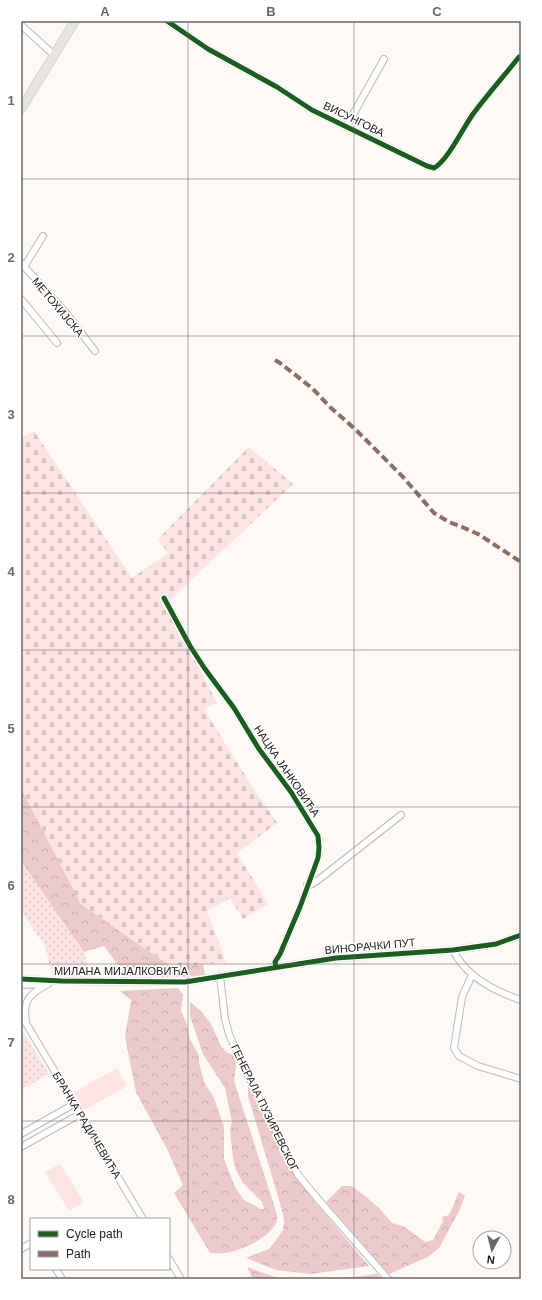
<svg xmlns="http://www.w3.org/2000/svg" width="542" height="1300" viewBox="0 0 542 1300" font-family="Arial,sans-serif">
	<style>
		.grass { fill: url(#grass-dots) }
		.forest { fill: url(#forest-crowns) }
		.cemetery { fill: url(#cemetery-stones) }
		.garden { fill: #fde4e4 }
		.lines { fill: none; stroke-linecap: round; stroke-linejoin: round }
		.minor-casing { stroke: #bcbab7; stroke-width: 8 }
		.major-casing { stroke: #d6d3d2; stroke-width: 10 }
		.minor { stroke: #fffefe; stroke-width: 6 }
		.major { stroke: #e7e5df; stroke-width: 8 }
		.quiet { stroke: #8d6e63; stroke-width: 4; stroke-dasharray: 8 4; stroke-linecap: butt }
		.cycleway-casing { stroke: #fff; stroke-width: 8 }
		.cycleway { stroke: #1b5e20; stroke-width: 5 }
		.grid { fill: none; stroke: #6b6866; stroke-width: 1; stroke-opacity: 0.55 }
		.labels { text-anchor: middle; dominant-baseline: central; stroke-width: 3.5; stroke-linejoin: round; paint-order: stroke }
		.street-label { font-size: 11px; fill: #1d1a18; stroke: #fff }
		.neatline { fill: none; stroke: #6b6866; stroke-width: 1.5 }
		.grid-label { font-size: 13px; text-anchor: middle; font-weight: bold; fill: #6b6866 }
	</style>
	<defs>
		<pattern id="grass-dots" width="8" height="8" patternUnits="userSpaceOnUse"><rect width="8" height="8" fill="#fde4e4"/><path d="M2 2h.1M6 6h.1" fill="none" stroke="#d8c3c3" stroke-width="1.8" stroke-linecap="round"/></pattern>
		<pattern id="forest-crowns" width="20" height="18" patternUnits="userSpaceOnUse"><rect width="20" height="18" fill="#ecc9cb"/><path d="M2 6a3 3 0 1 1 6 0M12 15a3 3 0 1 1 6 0" fill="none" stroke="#caacae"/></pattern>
		<pattern id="cemetery-stones" width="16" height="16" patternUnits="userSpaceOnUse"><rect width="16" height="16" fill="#fde4e4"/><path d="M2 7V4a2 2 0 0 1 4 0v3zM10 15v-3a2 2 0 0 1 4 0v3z" fill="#d8c3c3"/></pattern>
	</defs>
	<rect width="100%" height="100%" fill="#fcf9f6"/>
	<!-- grass -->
	<path class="grass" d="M21,861L84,952L91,977H53L45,946L21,911Z
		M21,1031L27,1038L49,1074L21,1090Z"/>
	<!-- forest -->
	<path class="forest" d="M21,788L81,904L172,967L203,964L205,975L185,977L126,976L104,946L84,952L21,861Z
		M178,988L183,995L181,1011L187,1024L189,1037L199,1056V1063L204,1082L214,1098L224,1127V1159L235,1187L244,1200L261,1209H264L262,1202L243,1183L236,1170L233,1158L231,1140L230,1129L232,1122L225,1088L203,1054L190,1016V1002L201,1011L211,1024L221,1046L226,1052L235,1056L236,1066L234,1081L274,1205C275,1209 278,1216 277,1220C273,1237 240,1251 225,1253C220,1254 215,1253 210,1253L174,1193L183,1185L167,1149L136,1092L125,1037L131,1000L120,991Z
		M248,1085L287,1161L314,1201L369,1266L310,1274L276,1270L246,1258L269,1249L277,1239L283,1230L284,1221L282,1210L248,1096Z
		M342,1186H352L365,1196L379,1208L392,1223L405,1227L425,1242L433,1240L443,1221L442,1217L449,1215L459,1192L465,1196L459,1211L439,1248L428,1257L389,1274L326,1202Z
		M247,1267L275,1277L286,1279H253Z
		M377,1274L382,1279H338Z"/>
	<!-- cemetery -->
	<path class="cemetery" d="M34,431L132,578L168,553L158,539L249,447L293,484L166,604L217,703L204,709L251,785L277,823L237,853L268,904L243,919L230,898L207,911L226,962L172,967L81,904L21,788V438Z"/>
	<!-- garden -->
	<path class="garden" d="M117,1068L127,1086L83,1111L73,1093Z
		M60,1164L84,1202L69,1211L45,1172Z"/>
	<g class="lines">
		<!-- minor casing -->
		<g class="minor-casing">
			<path id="minor" d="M167,21L208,49L277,87L312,110L427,166L434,168C448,160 463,128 473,114C488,94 504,76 519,57H521
				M21,25L54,55
				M346,127L384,59
				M21,263L66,313L95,351
				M24,267L43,236
				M21,299L57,343
				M164,598L190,646L205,669L234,708L259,749L291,792L318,836L319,848L318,858L300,907L280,954L275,962L276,967
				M307,885H310L317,881L401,815
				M453,950C466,977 494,991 521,1000
				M472,975L462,997L454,1048L459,1056L478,1066L521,1079
				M220,976L225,1019L229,1034L242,1064L298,1175L323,1205L388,1279
				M21,979L62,981L185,982L336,958L453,950L496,944L521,935
				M21,985L45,984
				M21,1015L143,1219
				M26,1021C22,1000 31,993 48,984
				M21,1134L74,1104
				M21,1147L80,1114
				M21,1249L31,1243
				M169,1259L181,1279
				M56,1269L62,1279"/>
		</g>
		<!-- major casing -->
		<g class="major-casing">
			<path id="major" d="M21,109L75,21"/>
		</g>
		<!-- minor -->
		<use href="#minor" class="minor"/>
		<!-- major -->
		<use href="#major" class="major"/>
		<!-- quiet -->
		<path class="quiet" d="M275,360L280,363L312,388L330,407L355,429L403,477L434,513L449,522L462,527L478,534L521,562"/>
		<!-- cycleway casing -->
		<g class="cycleway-casing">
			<path id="cycleway" d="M167,21L208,49L277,87L312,110L427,166L434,168C448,160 463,128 473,114C488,94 504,76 519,57H521
				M164,598L190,646L205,669L234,708L259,749L291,792L318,836L319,848L318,858L300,907L280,954L275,962L276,967
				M21,979L62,981L185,982L336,958L453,950L496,944L521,935"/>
		</g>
		<!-- cycleway -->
		<use href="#cycleway" class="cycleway"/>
	</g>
	<!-- grid -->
	<path class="grid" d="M188,21V1279M354,21V1279M21,179H521M21,336H521M21,493H521M21,650H521M21,807H521M21,964H521M21,1121H521"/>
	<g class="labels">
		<!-- street labels -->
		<g class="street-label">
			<text transform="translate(354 119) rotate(26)">ВИСУНГОВА</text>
			<text transform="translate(58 307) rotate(50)">МЕТОХИЈСКА</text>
			<text transform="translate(287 771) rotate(56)">НАЦКА ЈАНКОВИЋА</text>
			<text transform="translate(370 946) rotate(-5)">ВИНОРАЧКИ ПУТ</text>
			<text x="121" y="971">МИЛАНА МИЈАЛКОВИЋА</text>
			<text transform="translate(265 1108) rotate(64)">ГЕНЕРАЛА ПУЗИРЕВСКОГ</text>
			<text transform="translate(87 1125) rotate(59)">БРАНКА РАДИЧЕВИЋА</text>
		</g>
	</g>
	<!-- border -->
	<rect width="542" height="1300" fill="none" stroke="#ffffff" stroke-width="44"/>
	<!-- legend -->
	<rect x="30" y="1218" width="140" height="52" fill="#ffffff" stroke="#a5a3a3"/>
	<rect x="38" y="1231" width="20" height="6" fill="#1b5e20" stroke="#a5a3a3"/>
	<text x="66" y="1238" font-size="12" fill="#1d1a18">Cycle path</text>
	<rect x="38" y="1251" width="20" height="6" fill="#8d6e63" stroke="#a5a3a3"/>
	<text x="66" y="1258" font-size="12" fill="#1d1a18">Path</text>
	<!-- north arrow -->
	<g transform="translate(492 1250) rotate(187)"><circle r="19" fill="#ffffff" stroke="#a5a3a3"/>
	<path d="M0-3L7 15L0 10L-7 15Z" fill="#6b6866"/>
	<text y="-6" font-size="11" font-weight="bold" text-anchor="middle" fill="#1d1a18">N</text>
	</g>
	<rect x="22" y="22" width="498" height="1256" class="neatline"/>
	<g class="grid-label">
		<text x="105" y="16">A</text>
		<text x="271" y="16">B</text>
		<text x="437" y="16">C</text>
		<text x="11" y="105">1</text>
		<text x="11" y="262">2</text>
		<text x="11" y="419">3</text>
		<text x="11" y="576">4</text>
		<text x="11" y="733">5</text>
		<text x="11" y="890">6</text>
		<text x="11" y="1047">7</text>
		<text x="11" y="1204">8</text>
	</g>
</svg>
